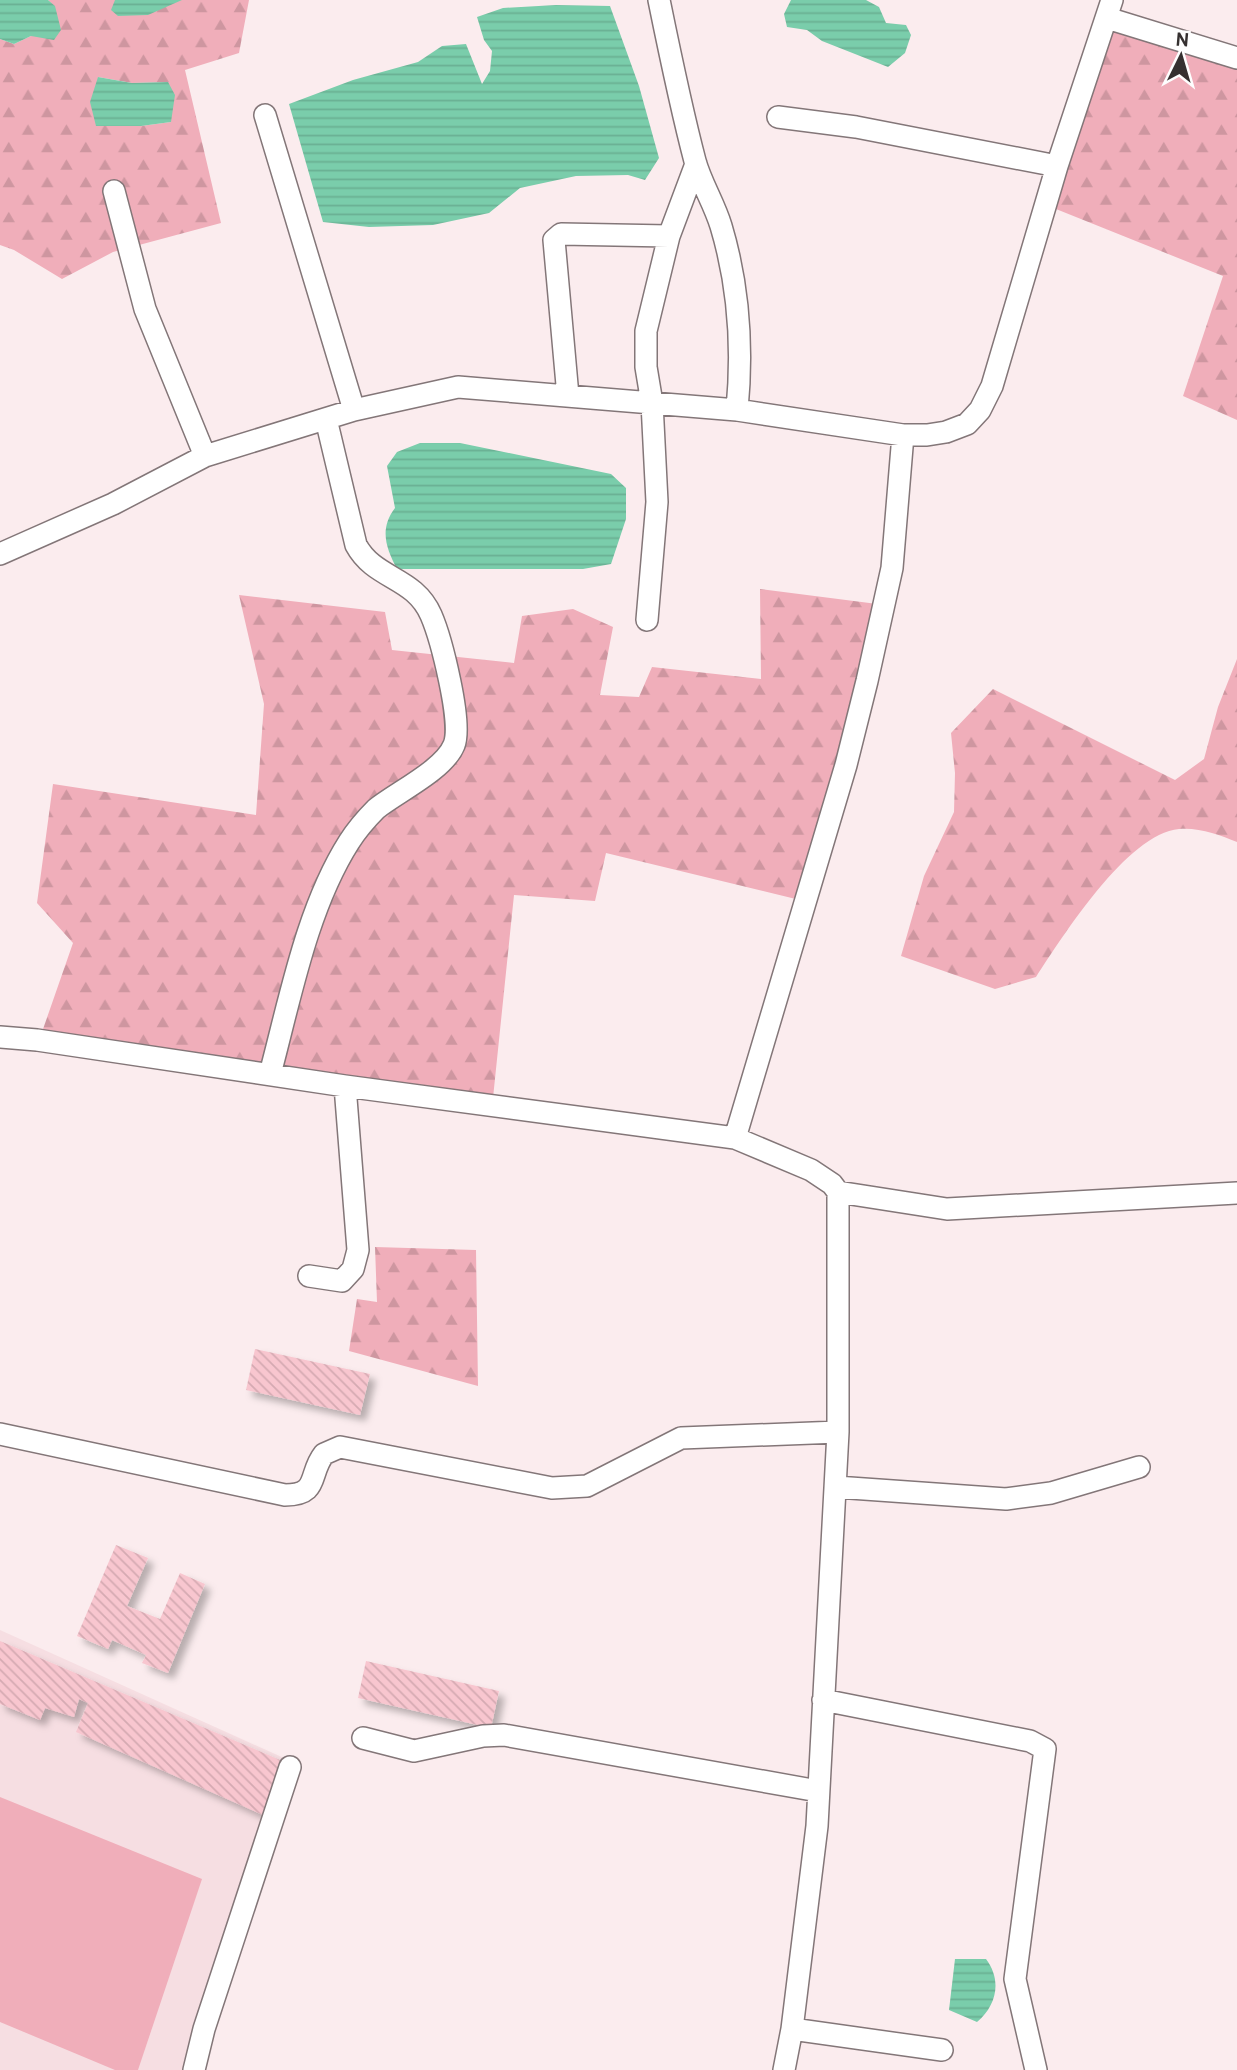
<svg xmlns="http://www.w3.org/2000/svg" width="1237" height="2070" viewBox="0 0 1237 2070" font-family="Overpass,sans-serif">
	<style>
		.built { fill: #f6dee2 }
		.grass { fill: #f0aeba }
		.forest { fill: url(#forest-firs); fill-rule: evenodd }
		.water { fill: url(#water-rules) }
		.building { fill: url(#building-back-hatch); filter: url(#shadow) }
		.lines { fill: none; stroke-linecap: round; stroke-linejoin: round }
		.minor-casing { stroke: #837678; stroke-width: 24 }
		.minor { stroke: #fff; stroke-width: 21 }
	</style>
	<defs>
		<pattern id="forest-firs" width="22" height="20" patternUnits="userSpaceOnUse" patternTransform="scale(1.75)"><rect width="22" height="20" fill="#f0aeba"/><path d="M5 1l3.5 6h-7zM16 11l3.5 6h-7z" fill="#ce96a0"/></pattern>
		<pattern id="water-rules" width="6" height="5" patternUnits="userSpaceOnUse" patternTransform="scale(1.75)"><rect width="6" height="5" fill="#7acdab"/><path d="M0 2.5h6" fill="none" stroke="#6ab093"/></pattern>
		<pattern id="building-back-hatch" width="6" height="6" patternUnits="userSpaceOnUse" patternTransform="scale(1.75)"><rect width="6" height="6" fill="#f8c6cf"/><path d="M-1 5l2 2M0 0l6 6M5-1l2 2" fill="none" stroke="#d5aab2"/></pattern>
		<filter id="shadow"><feDropShadow dx="6" dy="6" stdDeviation="3.5" flood-color="#0004"/></filter>
	</defs>
	<rect width="100%" height="100%" fill="#fbecee"/>
	<!-- built -->
	<path class="built" d="M0,1630L284,1758L183,2070H0Z"/>
	<!-- grass -->
	<path class="grass" d="M0,1797L202,1879L138,2070H115L0,2022Z"/>
	<!-- forest -->
	<path class="forest" d="M48,0H249L239,53L185,70L221,223L113,252L62,279L14,250L0,245V39L14,44L31,36L55,7ZM98,77L132,83L168,82L171,122L141,126H97Z
		M1107,18L1237,58V420L1183,396L1223,276L1046,205Z
		M760,589L885,605L804,901L606,853L595,901L514,895L493,1098L42,1032L73,943L37,903L53,784L256,815L264,704L239,595L385,612L392,650L514,663L522,616L573,609L613,627L600,695L639,697L652,667L761,679Z
		M1237,659V842C1220,835 1198,827 1179,829C1127,834 1063,936 1036,977L995,989L901,956L924,876L954,812L955,773L951,733L993,689L1175,780L1204,759L1218,707Z
		M375,1247L476,1250L478,1386L349,1351L357,1299L377,1302Z"/>
	<!-- water -->
	<path class="water" d="M0,0H48L55,6L61,30L54,40L31,36L14,44L0,39Z
		M115,0H182L148,15L118,16L111,10Z
		M791,0H866L879,7L886,23L906,25L911,35L905,53L888,67L822,41L807,30L787,27L784,14Z
		M556,5L610,6L639,86L659,158L645,180L628,175L576,176L520,188L489,213L433,225L369,227L323,222L289,104L353,80L418,62L442,46L466,44L482,84L490,71L492,51L484,40L477,17L503,8Z
		M98,77L132,83L168,82L175,95L171,122L141,126H96L90,102Z
		M420,443H460L611,474L626,488V519L611,564L583,569H397C386,548 379,529 395,508L387,466L397,452Z
		M955,1959H986C1002,1980 997,2005 977,2022L949,2010Z"/>
	<!-- building -->
	<path class="building" d="M255,1349L370,1374L360,1415L246,1390Z
		M116,1545L148,1558L127,1606L160,1619L180,1573L205,1584L168,1673L142,1663L146,1655L112,1640L108,1649L77,1636Z
		M0,1641L280,1760L263,1815L76,1732L88,1703L79,1699L74,1717L45,1708L40,1720L0,1704Z
		M366,1661L499,1691L491,1728L358,1698Z"/>
	<g class="lines">
		<!-- minor casing -->
		<g class="minor-casing">
			<path id="minor" d="M659,0C670,54 681,108 695,161C701,183 714,203 721,226C739,286 743,347 737,410
				M1107,18L1237,58
				M265,115L354,410
				M778,117L856,127L1057,166
				M114,191L145,309L205,456
				M568,396L554,240L561,234L669,236
				M0,554L113,504L205,456L354,410L458,387L737,410L903,435H927L946,432L967,424L980,410L992,386L1057,166L1112,0
				M647,620L657,502L652,403L646,367V331L669,236L696,164
				M0,1037L37,1040L345,1086L735,1138L811,1170L832,1184L838,1192L947,1209L1237,1193
				M270,1074C290,999 307,908 349,842C356,831 367,818 376,809C397,792 444,770 454,745C463,723 441,638 431,615C414,576 375,580 356,545L326,419
				M735,1138L846,765L867,681L892,568L903,435
				M309,1276L342,1281L353,1269L358,1250L345,1086
				M0,1434L285,1495C320,1495 308,1474 324,1454L340,1447L552,1488L587,1486L681,1438L838,1432
				M836,1487L1006,1499L1051,1493L1139,1467
				M823,1700L1030,1741L1045,1749L1015,1979L1036,2070
				M363,1738L414,1751L483,1736L504,1735L818,1791
				M792,2029L942,2050
				M194,2070L204,2029L290,1767
				M784,2070L792,2029L817,1826L838,1432V1192"/>
		</g>
		<!-- minor -->
		<use href="#minor" class="minor"/>
	</g>
	<!-- north arrow -->
	<g transform="translate(1181 56) rotate(5)" stroke="#fefefe" stroke-width="5" paint-order="stroke">
	<path d="M0-5L12 26L0 18L-12 26Z" fill="#353030"/>
	<text y="-10" font-size="19" font-weight="bold" text-anchor="middle" fill="#353030">N</text>
	</g>
</svg>
